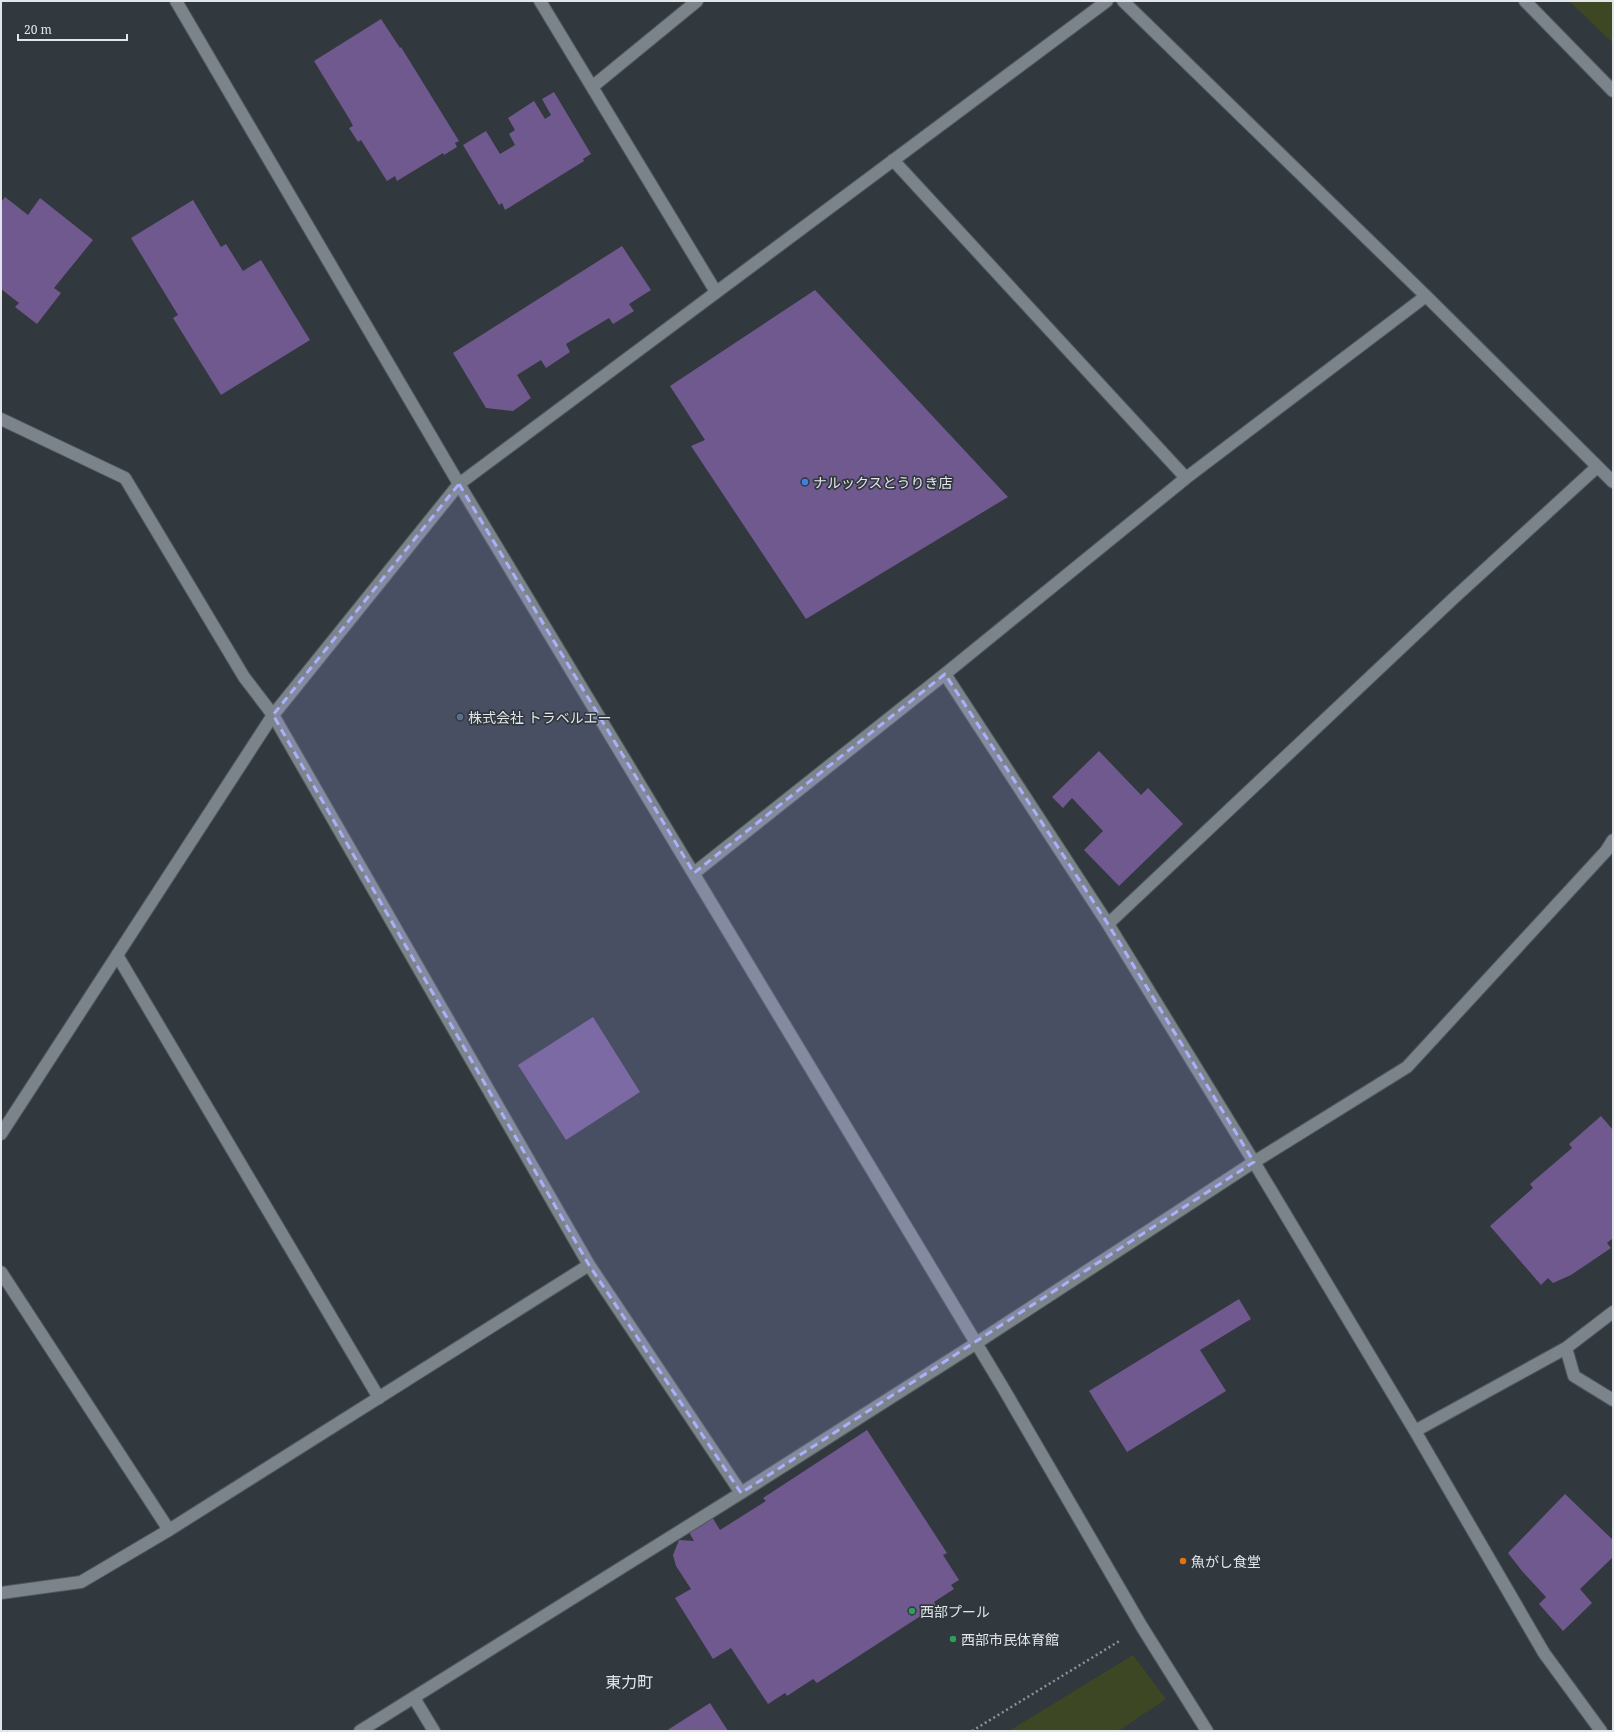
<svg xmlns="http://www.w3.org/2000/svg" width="1614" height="1732" viewBox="0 0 1614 1732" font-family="'Noto Serif','Noto Sans JP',serif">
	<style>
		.green { fill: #3e4723 }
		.building { fill: #70598e }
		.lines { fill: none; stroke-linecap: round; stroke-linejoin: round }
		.minor-casing { stroke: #51575c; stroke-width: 14 }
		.path { stroke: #8d9398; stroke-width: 2.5; stroke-dasharray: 2 3; stroke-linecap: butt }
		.minor { stroke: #7b838b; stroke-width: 12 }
		.marked { fill: #aab0fb; fill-opacity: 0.2; stroke: #aab0fb; stroke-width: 3; stroke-dasharray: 8 5; stroke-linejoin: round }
		.shop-dot { fill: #3f7fe0; stroke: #31383e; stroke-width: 1.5 }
		.service-dot { fill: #5c6f8a; stroke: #31383e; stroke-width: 1.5 }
		.food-dot { fill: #e8710a; stroke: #31383e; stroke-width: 1.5 }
		.leisure-dot { fill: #2e9e5b; stroke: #31383e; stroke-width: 1.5 }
		.labels { text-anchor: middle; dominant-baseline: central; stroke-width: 3.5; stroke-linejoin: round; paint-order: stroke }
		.poi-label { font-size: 14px; fill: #e2e6ea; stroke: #31383e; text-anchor: start }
		.quarter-label { font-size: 16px; fill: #e2e6ea; stroke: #31383e }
	</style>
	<rect width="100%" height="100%" fill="#31383e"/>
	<!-- green -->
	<path class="green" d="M1569,1H1613V43Z
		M1133,1655L1166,1699L1118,1731H1009Z"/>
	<!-- building -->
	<path class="building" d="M381,19L400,48L401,47L459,141L455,143L457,147L444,155L443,153L397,181L395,176L387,181L361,140L358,142L349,128L353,126L350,120L314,61Z
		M554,92L591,154L583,159L584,161L505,210L502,203L499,205L463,145L486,131L500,154L515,145L509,134L515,130L508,118L534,101L545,119L551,115L542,99Z
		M5,197L28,215L40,198L93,240L54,288L61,293L37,324L15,307L19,303L1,289V202Z
		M193,200L221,247L226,244L243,271L261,260L310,340L221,395L173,318L178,315L131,238Z
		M622,246L651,290L629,304L634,311L613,324L609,318L566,344L570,352L546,368L541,360L517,375L531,398L513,411L486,408L453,353Z
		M815,290L1008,497L806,619L691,446L705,440L670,386Z
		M1099,751L1141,795L1148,788L1183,824L1119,886L1084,850L1103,831L1072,798L1063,808L1052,797Z
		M593,1017L640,1092L566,1140L518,1065Z
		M1601,1116L1613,1130V1238L1607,1243L1611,1248L1571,1275L1553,1283L1548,1278L1541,1285L1490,1226L1533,1188L1530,1184L1572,1148L1569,1144Z
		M1239,1299L1251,1319L1200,1350L1226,1391L1127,1452L1089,1391Z
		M867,1430L947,1553L943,1555L959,1580L951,1585L954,1589L934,1602L936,1606L817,1683L813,1679L787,1696L785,1693L768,1704L731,1648L713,1659L675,1598L691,1589L676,1566L673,1555L679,1540L694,1541L686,1527L709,1512L720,1530L766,1501L763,1498Z
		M1565,1494L1613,1540V1557L1580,1589L1592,1603L1563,1631L1539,1604L1546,1597L1522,1571L1508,1553Z
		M710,1703L728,1731H666Z"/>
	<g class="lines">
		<!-- minor casing -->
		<g class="minor-casing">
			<path id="minor" d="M176,1L459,484L1002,1386L1142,1627L1207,1731
				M540,1L716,292
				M1123,1L1426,296L1613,482
				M1525,1L1613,91
				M592,87L697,1
				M893,160L1186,478
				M1,419L125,478L244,677L273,715L589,1265L741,1493
				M945,674L1108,924L1254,1162L1415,1431L1544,1653L1601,1731
				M694,873L945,674L1186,478L1426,296
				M1108,924L1455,597L1597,467
				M117,955L379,1398
				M1,1134L273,715L459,484L1107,1
				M1,1272L169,1530
				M1566,1348L1574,1376L1613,1400
				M1415,1431L1566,1348L1613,1312
				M1,1593L81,1582L169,1530L589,1265
				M414,1698L434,1731
				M360,1731L741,1493L975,1344L1254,1162L1407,1067L1606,851L1613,840"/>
		</g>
		<!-- path -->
		<path class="path" d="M972,1731L1121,1640"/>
		<!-- minor -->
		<use href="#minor" class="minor"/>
	</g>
	<!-- marked area -->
	<path class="marked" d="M459,484L694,873L945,674L1108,924L1254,1162L741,1493L589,1265L273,715Z"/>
	<!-- markers -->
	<circle class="shop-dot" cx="805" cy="482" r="4"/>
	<circle class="service-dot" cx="460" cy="717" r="4"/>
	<circle class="food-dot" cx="1183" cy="1561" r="4"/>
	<g class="leisure-dot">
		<circle cx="912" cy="1611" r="4"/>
		<circle cx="953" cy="1639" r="4"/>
	</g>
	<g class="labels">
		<!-- poi labels -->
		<g class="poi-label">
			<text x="813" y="482">ナルックスとうりき店</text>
			<text x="468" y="717">株式会社 トラベルエー</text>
			<text x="1191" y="1561">魚がし食堂</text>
			<text x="920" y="1611">西部プール</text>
			<text x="961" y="1639">西部市民体育館</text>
		</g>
		<!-- quarter labels -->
		<g class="quarter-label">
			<text x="629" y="1682">東力町</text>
		</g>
	</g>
	<!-- border -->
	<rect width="1614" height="1732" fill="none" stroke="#e2e6ea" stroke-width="4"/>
	<!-- scale -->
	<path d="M18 34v6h109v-6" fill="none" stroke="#e2e6ea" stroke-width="2"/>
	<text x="24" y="34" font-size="12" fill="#e2e6ea" stroke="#31383e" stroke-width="3" paint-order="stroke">20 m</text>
</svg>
